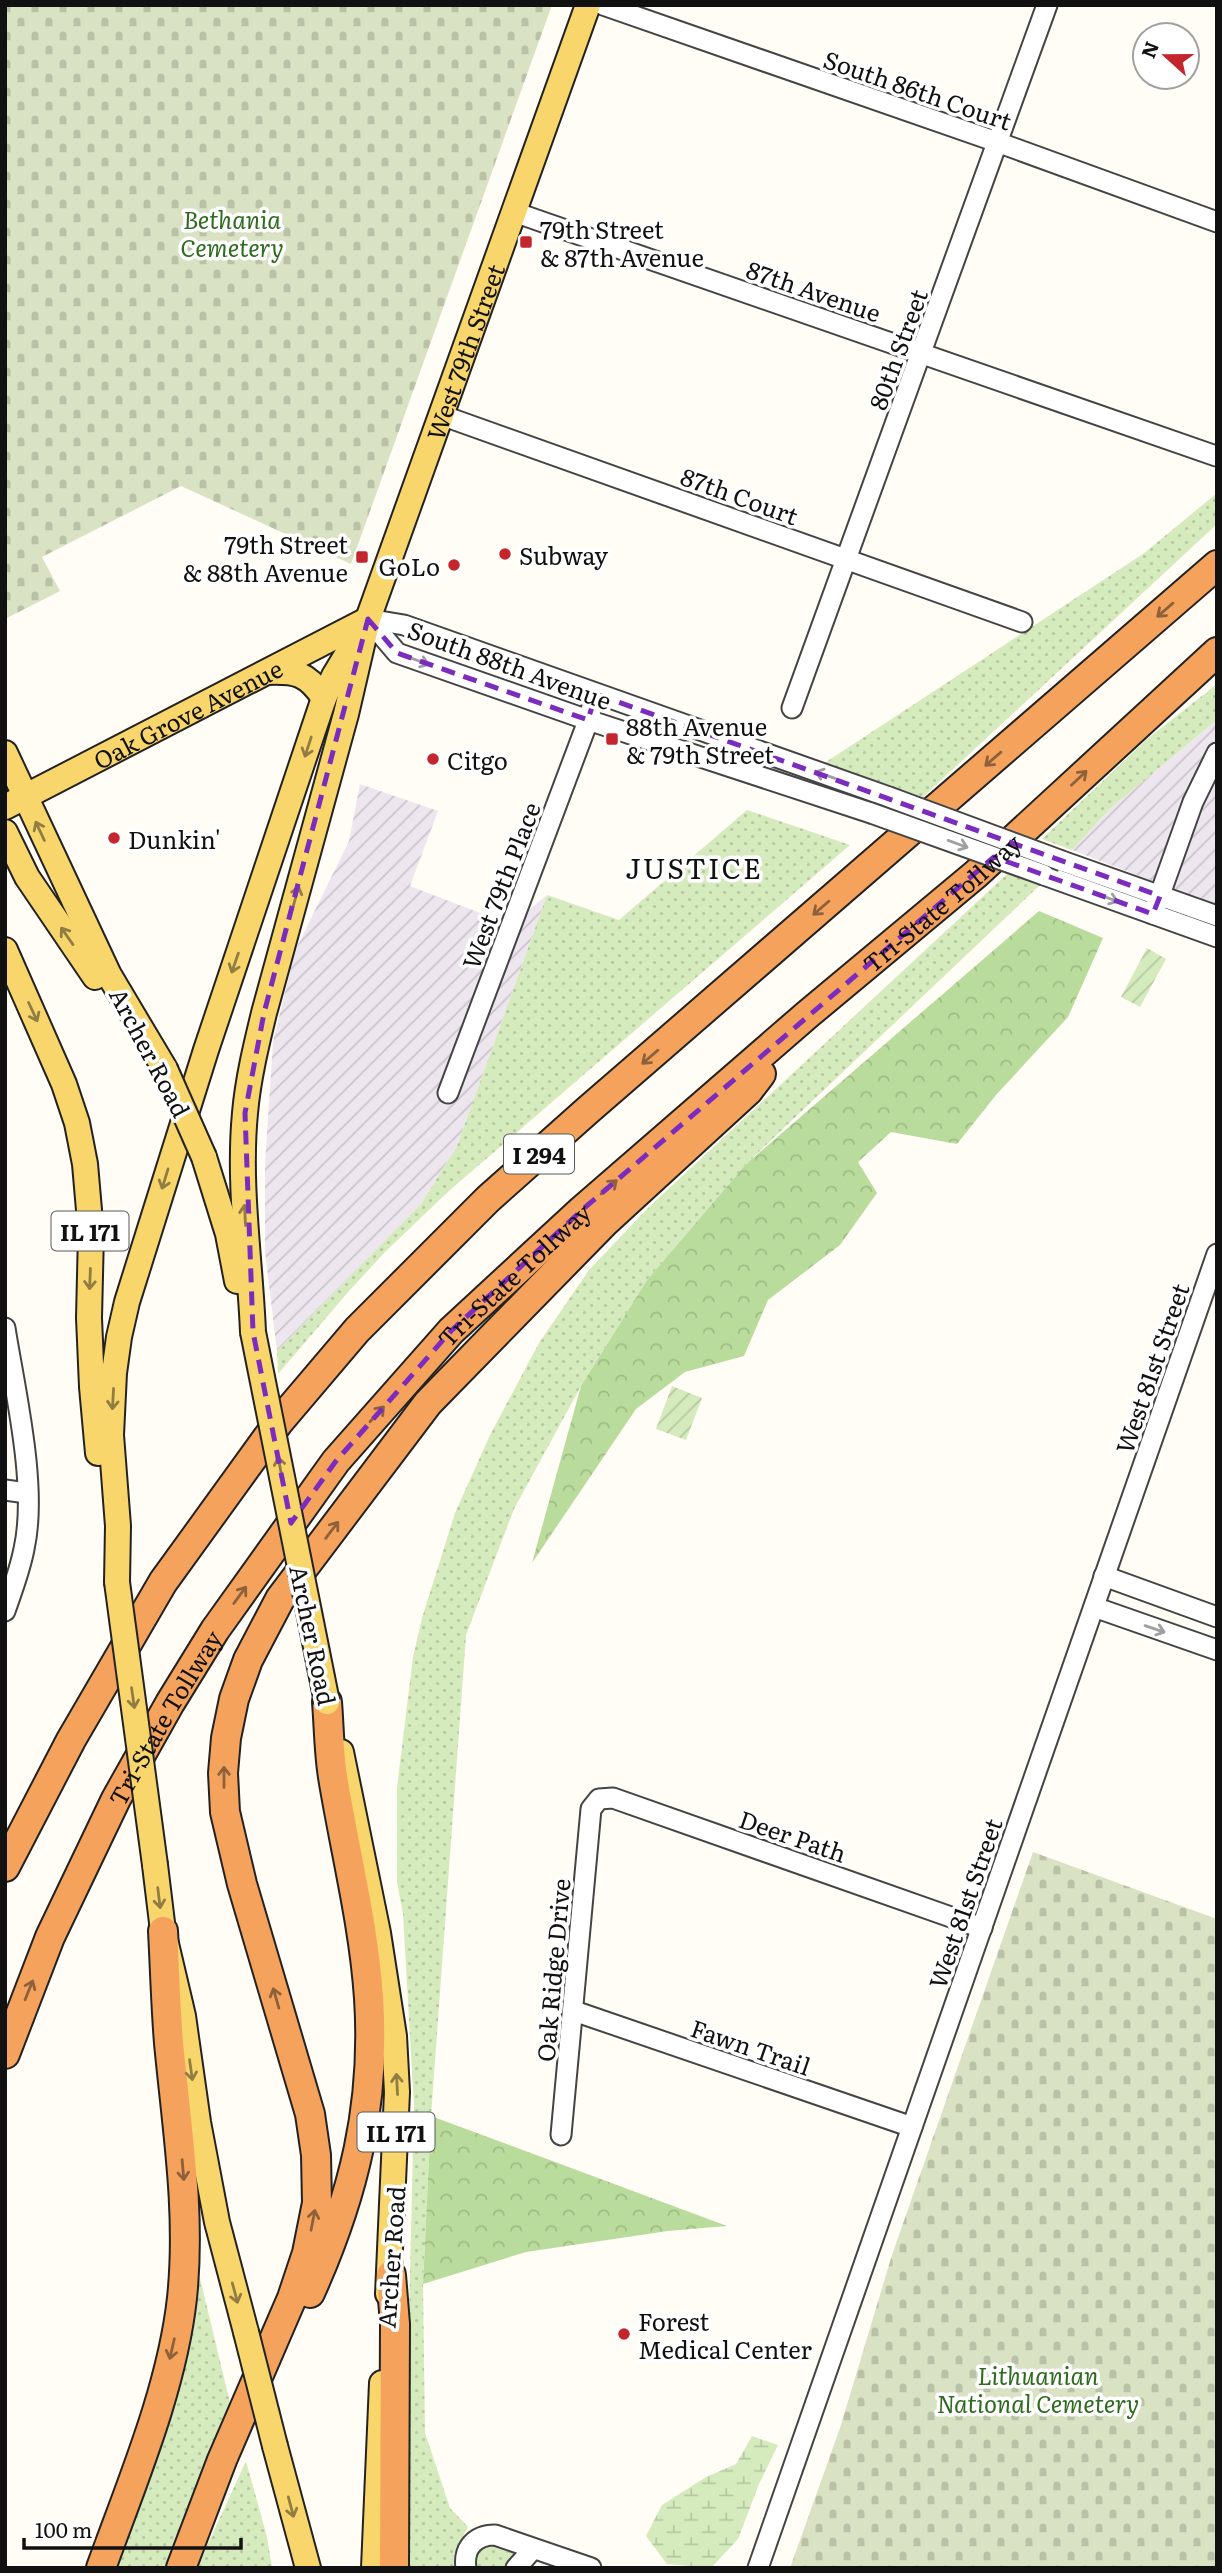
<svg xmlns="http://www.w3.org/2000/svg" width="1222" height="2573" viewBox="0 0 1222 2573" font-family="Literata,serif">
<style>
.industrial{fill:url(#industrial-furrows)}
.grass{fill:url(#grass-dots)}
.forest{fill:url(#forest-crowns)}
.wetland{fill:url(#wetland-marsh)}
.cemetery{fill:url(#cemetery-stones)}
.garden{fill:url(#garden-furrows)}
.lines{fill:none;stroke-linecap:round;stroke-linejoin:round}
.minor-casing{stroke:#444;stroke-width:23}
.major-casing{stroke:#222;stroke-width:28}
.highway-casing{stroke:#222;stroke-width:32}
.minor{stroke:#fff;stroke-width:19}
.major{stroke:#f9d66b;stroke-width:24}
.highway{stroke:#f5a25d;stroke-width:28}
.minor-bridge-casing{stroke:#444;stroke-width:23;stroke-linecap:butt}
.major-bridge-casing{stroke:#222;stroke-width:28;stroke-linecap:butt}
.minor-bridge{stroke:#fff;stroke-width:19}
.major-bridge{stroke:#f9d66b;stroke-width:24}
.oneway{stroke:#8e613b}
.oneway2{stroke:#a0a0a0}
.oneway3{stroke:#917d42}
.marked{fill:none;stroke:#7b2cbf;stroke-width:5;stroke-dasharray:14 9;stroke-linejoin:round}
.poi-dot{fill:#c4262e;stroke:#fff;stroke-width:2.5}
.labels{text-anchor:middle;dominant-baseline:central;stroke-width:7;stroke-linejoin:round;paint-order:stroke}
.shield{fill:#fff;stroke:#585858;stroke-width:2}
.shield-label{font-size:23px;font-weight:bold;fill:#111}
.street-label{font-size:24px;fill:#111;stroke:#fff}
.park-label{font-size:24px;font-style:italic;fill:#2f6b1f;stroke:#fff}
.poi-label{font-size:24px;fill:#111;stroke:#fff;text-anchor:start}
.quarter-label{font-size:28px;letter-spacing:2px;fill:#111;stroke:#fff}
</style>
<defs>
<pattern id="industrial-furrows" width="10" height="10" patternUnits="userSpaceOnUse" patternTransform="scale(1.75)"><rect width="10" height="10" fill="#eee6ef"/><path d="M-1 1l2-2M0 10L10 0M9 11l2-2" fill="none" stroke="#cbc4cc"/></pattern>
<pattern id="grass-dots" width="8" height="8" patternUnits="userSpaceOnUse" patternTransform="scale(1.75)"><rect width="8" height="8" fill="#d5ebbd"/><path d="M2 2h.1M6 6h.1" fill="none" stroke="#b6c8a1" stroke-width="1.8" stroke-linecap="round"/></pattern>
<pattern id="forest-crowns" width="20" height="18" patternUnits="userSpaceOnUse" patternTransform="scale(1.75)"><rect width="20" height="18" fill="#b9dc9c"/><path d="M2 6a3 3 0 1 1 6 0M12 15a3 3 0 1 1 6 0" fill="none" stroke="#9ebc85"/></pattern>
<pattern id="wetland-marsh" width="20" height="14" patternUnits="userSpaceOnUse" patternTransform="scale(1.75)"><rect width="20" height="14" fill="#d5ebbd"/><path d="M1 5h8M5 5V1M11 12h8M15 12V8" fill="none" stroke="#b6c8a1"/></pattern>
<pattern id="cemetery-stones" width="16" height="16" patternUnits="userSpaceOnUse" patternTransform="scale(1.75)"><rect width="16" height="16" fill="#d9e3c4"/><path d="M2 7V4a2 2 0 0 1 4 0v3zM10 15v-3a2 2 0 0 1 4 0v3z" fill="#b9c2a7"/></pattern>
<pattern id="garden-furrows" width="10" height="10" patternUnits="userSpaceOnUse" patternTransform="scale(1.75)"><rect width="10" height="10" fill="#d5ebbd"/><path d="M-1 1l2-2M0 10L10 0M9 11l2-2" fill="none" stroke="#b6c8a1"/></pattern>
</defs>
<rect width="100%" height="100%" fill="#fffdf5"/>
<g class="industrial">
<polygon points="1217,720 1217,906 1072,850 1112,807"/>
<polygon points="360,784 438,811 410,886 511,925 547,895 457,1146 421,1204 277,1351 265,1252 265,1164 273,1042 295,951 349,841"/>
</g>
<g class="grass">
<polygon points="1217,493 1217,524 923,797 823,764 1143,554"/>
<polygon points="1217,684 1217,720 1112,807 1072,850 1042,839 1146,740"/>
<polygon points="747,810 850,845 450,1190 386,1251 349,1291 278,1374 277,1351 421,1204 457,1146 547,895 619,920"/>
<polygon points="1007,874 1040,885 746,1164 647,1280 581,1386 514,1509 466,1635 431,2116 423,2284 425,2433 450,2508 468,2527 454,2554 454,2568 403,2568 414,2106 403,1914 397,1882 397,1788 413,1657 422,1618 455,1513 490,1435 539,1343 589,1270 648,1208"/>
<polygon points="191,2278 200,2278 232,2411 167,2568 115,2568"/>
<polygon points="246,2461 267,2537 272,2568 197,2568"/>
<polygon points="490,2543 513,2552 516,2556 503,2568 470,2568 475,2548"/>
</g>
<g class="forest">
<polygon points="1039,911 1103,938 1068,1017 996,1095 957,1144 891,1132 858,1162 877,1193 840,1245 768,1300 744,1356 685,1372 636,1409 532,1563 581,1386 647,1280 746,1164"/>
<polygon points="431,2116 727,2226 668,2231 526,2252 423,2284"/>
</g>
<polygon class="wetland" points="752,2436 778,2445 759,2484 738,2539 711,2568 667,2564 646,2536 662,2505 706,2477 736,2464"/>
<g class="cemetery">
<polygon points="5,5 552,5 351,564 181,486 42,557 60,591 5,619"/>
<polygon points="1033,1852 1217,1919 1217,2568 790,2568 840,2428 892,2255"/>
</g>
<g class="garden">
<polygon points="1147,948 1166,959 1140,1007 1121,997"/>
<polygon points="672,1386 702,1398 686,1440 656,1429"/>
</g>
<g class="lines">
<defs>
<g id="minor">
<polyline points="603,5 997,142 1217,222"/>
<polyline points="514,212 1216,456"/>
<polyline points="441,415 1022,622"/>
<polyline points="368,619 404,625 889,797"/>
<polyline points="368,619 397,653 588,720 871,813"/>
<polyline points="792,708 1047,5"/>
<polyline points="1062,861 1217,916"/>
<polyline points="1044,875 1217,937"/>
<polyline points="1153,914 1193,802 1217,753"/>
<polyline points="448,1093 585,729 596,694"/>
<path d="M 5,1328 C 15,1391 38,1487 24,1549 C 20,1570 12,1591 5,1611"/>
<polyline points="5,1490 27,1493"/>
<polyline points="1104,1576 1217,1617"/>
<polyline points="1094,1607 1217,1650"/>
<polyline points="574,2011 912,2127"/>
<polyline points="561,2135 591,1809 599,1799 613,1798 982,1928"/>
<path d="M 466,2568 C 463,2548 475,2535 495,2535 L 591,2568"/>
<polyline points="516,2568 533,2549"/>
<polyline points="758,2568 1217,1254"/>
</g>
<g id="major">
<path d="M 268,672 C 296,671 307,673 324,698"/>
<polyline points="5,753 109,975 165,1069"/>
<path id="s1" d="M 5,807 L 367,620"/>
<polyline points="5,832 27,877 95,977"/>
<polyline points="5,950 64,1084 77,1123 85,1164 91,1233 89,1318 92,1387 98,1453"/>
<polyline points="204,1157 228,1234 237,1281"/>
<path id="s2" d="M 253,1332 C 250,1259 238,1186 245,1113 C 248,1079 256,1046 264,1013 L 346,714 L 368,619 L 588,5"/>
<polyline points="117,1582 118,1526 111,1435 114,1373 119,1337 127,1302 206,1050 324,698 334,676 357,638"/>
<polyline points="341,1752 378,1933 394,2036 397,2092 388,2294"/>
<polyline points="155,1865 163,1931 183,2016 198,2122 217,2222 246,2332"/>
<polyline points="275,2446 308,2568"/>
<polyline points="374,2568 382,2383"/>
</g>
<g id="highway">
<polyline points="5,1867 71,1740 163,1582 278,1423 357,1330 488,1199 588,1110 1217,565"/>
<path id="s3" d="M 5,2054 L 50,1937 L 116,1799 L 170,1703 L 215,1630 L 336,1461 L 451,1331 L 582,1210 L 808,1014 L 976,874 L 1217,652"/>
<polyline points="391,2275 395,2324 394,2568"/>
<path d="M 310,2293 C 354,2195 376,2105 369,1998 C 364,1924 345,1850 333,1777 C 329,1752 329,1727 327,1702"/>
<path d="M 101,2568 C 132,2482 172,2389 182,2298 C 191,2212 177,2128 169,2043 C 166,2006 165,1968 163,1931"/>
<polyline points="181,2568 222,2460 292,2298 307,2253 317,2203 316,2155 310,2114 242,1884 225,1812 223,1773 226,1738 234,1699 248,1660 280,1599 428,1403 604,1223 748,1091 761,1074"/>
</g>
</defs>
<use href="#minor" class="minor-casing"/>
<use href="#major" class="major-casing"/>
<use href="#highway" class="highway-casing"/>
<use href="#minor" class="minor"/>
<use href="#major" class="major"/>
<use href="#highway" class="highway"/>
<defs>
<g id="minor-bridge">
<polyline points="889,797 1062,861"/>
<polyline points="871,813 1044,875"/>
</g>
<g id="major-bridge">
<polyline points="165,1069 204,1157"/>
<polyline points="253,1332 327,1702"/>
<polyline points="117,1582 155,1865"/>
<polyline points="246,2332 275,2446"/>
</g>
</defs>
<use href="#minor-bridge" class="minor-bridge-casing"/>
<use href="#major-bridge" class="major-bridge-casing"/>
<use href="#minor-bridge" class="minor-bridge"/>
<use href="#major-bridge" class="major-bridge"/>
</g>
<defs><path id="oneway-shaft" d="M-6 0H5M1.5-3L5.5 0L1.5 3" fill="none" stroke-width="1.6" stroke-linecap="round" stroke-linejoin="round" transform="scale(1.75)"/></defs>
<g class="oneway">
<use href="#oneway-shaft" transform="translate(1165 610) rotate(139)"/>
<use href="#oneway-shaft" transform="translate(993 759) rotate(139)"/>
<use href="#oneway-shaft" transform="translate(1079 778) rotate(-43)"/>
<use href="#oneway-shaft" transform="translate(821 908) rotate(139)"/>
<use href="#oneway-shaft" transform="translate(650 1057) rotate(139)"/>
<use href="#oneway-shaft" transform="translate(609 1187) rotate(-41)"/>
<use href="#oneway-shaft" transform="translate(377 1414) rotate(-48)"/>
<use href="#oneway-shaft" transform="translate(332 1530) rotate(-53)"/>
<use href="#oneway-shaft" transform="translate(240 1595) rotate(-54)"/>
<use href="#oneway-shaft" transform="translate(224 1777) rotate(-90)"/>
<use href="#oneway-shaft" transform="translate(29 1990) rotate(-68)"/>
<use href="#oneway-shaft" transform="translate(276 1998) rotate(-106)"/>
<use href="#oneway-shaft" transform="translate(183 2170) rotate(85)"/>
<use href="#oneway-shaft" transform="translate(313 2220) rotate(-79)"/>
<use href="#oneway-shaft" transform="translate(172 2349) rotate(103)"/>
</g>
<g class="oneway2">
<use href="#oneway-shaft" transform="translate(419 661) rotate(20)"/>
<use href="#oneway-shaft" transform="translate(825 775) rotate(-161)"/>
<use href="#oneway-shaft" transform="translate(958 844) rotate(20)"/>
<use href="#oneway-shaft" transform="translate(1108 898) rotate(20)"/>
<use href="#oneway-shaft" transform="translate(1155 1629) rotate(19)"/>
</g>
<g class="oneway3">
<use href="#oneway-shaft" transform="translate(308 747) rotate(108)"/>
<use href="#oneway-shaft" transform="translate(40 831) rotate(-115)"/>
<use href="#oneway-shaft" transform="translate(296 896) rotate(-75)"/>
<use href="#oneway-shaft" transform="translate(67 936) rotate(-125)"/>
<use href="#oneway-shaft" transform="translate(235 963) rotate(109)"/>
<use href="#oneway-shaft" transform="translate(33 1012) rotate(65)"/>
<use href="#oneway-shaft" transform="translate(165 1179) rotate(107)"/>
<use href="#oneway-shaft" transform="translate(245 1215) rotate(-93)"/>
<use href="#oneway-shaft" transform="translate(90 1279) rotate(92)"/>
<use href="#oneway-shaft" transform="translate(113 1399) rotate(93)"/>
<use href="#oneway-shaft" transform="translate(280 1467) rotate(-101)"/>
<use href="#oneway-shaft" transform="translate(133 1698) rotate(82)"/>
<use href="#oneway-shaft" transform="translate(159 1898) rotate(83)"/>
<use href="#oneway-shaft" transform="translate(191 2070) rotate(82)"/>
<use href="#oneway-shaft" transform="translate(397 2084) rotate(-93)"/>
<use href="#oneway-shaft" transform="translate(235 2293) rotate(75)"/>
<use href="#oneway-shaft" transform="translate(291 2507) rotate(75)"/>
</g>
<path class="marked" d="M 368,619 L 397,653 L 588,720 L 596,694 L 1160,896 L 1153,914 L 994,857 L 582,1210 L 451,1331 L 336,1461 L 291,1523 L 253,1332 L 245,1113 L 264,1013 Z"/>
<g class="poi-dot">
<rect x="519" y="235" width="14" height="14" rx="3.5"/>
<circle cx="505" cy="554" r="7"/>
<rect x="355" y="550" width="14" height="14" rx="3.5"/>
<circle cx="454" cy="565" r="7"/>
<rect x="605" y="732" width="14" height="14" rx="3.5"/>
<circle cx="433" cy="759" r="7"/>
<circle cx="114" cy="838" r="7"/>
<circle cx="624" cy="2334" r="7"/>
</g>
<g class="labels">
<g class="shield">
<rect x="504" y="1134.5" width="70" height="39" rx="5"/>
<rect x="51.5" y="1211.5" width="77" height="39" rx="5"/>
<rect x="357.5" y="2112.5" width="77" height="39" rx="5"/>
</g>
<g class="shield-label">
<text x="539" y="1154">I 294</text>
<text x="90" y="1231">IL 171</text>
<text x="396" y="2132">IL 171</text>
</g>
<g class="street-label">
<text transform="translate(918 89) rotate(19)">South 86th Court</text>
<text transform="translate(814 290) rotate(19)">87th Avenue</text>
<text transform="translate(897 349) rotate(-70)">80th Street</text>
<text stroke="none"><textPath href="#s2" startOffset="1013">West 79th Street</textPath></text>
<text transform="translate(740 495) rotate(20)">87th Court</text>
<text transform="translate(510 664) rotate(20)">South 88th Avenue</text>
<text stroke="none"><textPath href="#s1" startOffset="205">Oak Grove Avenue</textPath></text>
<text transform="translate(500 885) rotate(-69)">West 79th Place</text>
<text stroke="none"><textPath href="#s3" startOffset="1507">Tri-State Tollway</textPath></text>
<text transform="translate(151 1052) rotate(62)">Archer Road</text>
<text stroke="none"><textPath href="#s3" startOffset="940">Tri-State Tollway</textPath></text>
<text transform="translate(1151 1368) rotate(-71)">West 81st Street</text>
<text transform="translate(314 1635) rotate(78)">Archer Road</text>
<text stroke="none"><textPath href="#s3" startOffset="373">Tri-State Tollway</textPath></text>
<text transform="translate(793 1835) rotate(19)">Deer Path</text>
<text transform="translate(964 1903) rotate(-71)">West 81st Street</text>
<text transform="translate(552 1970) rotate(-85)">Oak Ridge Drive</text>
<text transform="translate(751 2046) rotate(19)">Fawn Trail</text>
<text transform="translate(390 2257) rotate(-86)">Archer Road</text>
</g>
<g class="park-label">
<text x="232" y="218">Bethania<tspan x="232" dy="28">Cemetery</tspan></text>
<text x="1038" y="2374">Lithuanian<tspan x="1038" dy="28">National Cemetery</tspan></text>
</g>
<g class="poi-label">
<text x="540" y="228">79th Street<tspan x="540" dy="28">&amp; 87th Avenue</tspan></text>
<text x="348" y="543" text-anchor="end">79th Street<tspan x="348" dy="28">&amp; 88th Avenue</tspan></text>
<text x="519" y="554">Subway</text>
<text x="440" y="565" text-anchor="end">GoLo</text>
<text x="626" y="725">88th Avenue<tspan x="626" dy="28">&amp; 79th Street</tspan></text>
<text x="447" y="759">Citgo</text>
<text x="128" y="838">Dunkin'</text>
<text x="638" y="2320">Forest<tspan x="638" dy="28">Medical Center</tspan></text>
</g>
<g class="quarter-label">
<text x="694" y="867">JUSTICE</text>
</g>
</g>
<rect width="1222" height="2573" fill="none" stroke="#111111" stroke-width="14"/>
<g transform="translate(1166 56) rotate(291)"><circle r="33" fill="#ffffff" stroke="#a0a0a0" stroke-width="2"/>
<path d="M0-5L12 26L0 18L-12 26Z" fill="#c4262e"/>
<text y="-10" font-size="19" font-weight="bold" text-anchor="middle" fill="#111111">N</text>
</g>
<path d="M24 2538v10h217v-10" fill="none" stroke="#111111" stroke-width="3.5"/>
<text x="35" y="2538" font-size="21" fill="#111111" stroke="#ffffff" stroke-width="5" paint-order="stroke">100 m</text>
</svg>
